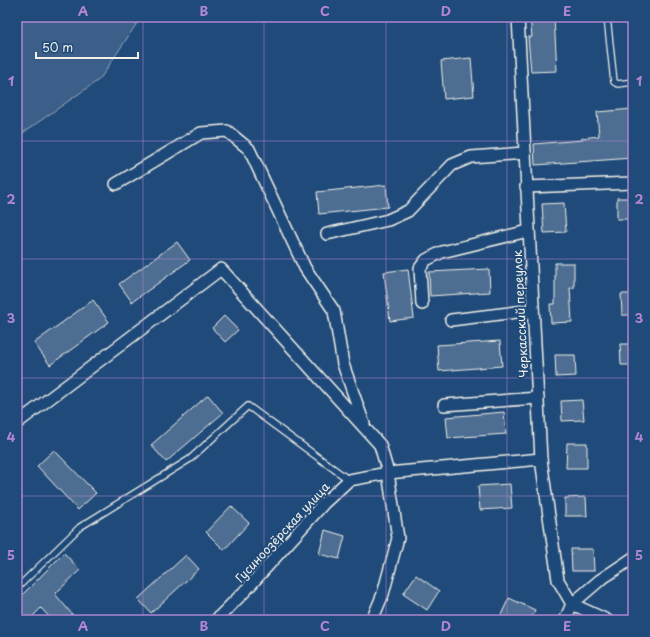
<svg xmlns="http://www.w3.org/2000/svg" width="650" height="637" viewBox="0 0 650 637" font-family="'Playpen Sans',sans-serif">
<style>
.green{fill:#3a5f88;stroke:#97a8b8}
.building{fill:#4d6e92;stroke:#f4f1e8}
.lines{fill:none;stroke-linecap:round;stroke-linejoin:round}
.service-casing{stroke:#f4f1e8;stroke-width:8}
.minor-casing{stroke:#f4f1e8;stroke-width:14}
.service{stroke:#1f4a7a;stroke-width:5.5}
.minor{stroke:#1f4a7a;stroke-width:11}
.grid{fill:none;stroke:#b185d1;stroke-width:1;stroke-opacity:0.55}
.labels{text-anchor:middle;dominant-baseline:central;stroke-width:4;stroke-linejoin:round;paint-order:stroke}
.street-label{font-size:12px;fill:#f4f1e8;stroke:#1f4a7a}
.neatline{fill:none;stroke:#b185d1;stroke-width:1.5}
.grid-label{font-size:13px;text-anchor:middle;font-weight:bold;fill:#b185d1}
</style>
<rect width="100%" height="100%" fill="#1f4a7a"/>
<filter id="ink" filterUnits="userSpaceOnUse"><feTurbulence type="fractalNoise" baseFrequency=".025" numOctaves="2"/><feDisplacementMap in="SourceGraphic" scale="8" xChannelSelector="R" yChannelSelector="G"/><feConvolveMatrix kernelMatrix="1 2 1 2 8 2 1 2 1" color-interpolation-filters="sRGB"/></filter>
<g filter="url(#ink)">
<polygon class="green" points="17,17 141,17 100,79 17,137"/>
<g class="building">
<polygon points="530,17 554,17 557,71 531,72 528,37 532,37"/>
<polygon points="471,58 474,96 444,99 441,61"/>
<polygon points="633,109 633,158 535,165 534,144 582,140 582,138 599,136 597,112"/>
<polygon points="386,185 388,207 319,214 317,192"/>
<rect x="617" y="198" width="16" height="21"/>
<polygon points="564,203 566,232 544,233 542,204"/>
<polygon points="177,242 190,260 132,302 119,284"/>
<polygon points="555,263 574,263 574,288 570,288 572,322 551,323 550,304 555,304"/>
<polygon points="408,269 414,318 390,321 384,272"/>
<polygon points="489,269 490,292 430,296 429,272"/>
<polygon points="621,294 633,294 633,315 622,315"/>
<polygon points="93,300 109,322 50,365 34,343"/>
<polygon points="224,316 238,330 225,342 212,328"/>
<polygon points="500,341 502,366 439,371 437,345"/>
<polygon points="620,344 633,344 633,365 621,365"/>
<polygon points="555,355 575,355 576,376 556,377"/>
<polygon points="208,395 223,413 166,462 151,445"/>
<polygon points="582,400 584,420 562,421 561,401"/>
<polygon points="504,412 506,434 448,438 446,417"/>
<polygon points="567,443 587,443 587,468 566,468"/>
<polygon points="54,450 96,493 78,510 37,466"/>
<polygon points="510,484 512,508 480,510 478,486"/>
<polygon points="586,497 587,516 565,516 565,498"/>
<polygon points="231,506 249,523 224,550 206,532"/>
<polygon points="325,530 345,536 339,559 319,554"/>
<polygon points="571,549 593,549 594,571 572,571"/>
<polygon points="64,553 80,570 55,594 77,620 52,620 41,608 29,620 17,620 17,600"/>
<polygon points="186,555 199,569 151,613 138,599"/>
<polygon points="416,575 439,591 427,610 403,594"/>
<polygon points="509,598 535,610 531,620 506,620 500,617"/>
</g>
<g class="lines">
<defs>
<g id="service">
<polyline points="607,17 614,82 618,84 633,82"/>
<polyline points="17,588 80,527 190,459 248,406 349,480"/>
</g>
<g id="minor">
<polyline points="518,17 541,459 558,580 572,604"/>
<polyline points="116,184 201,133 227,131 249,149 305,268 334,311 343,364 364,424"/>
<polyline points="526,187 633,183"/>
<polyline points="327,234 388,220 408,211 452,165 471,157 525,153"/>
<polyline points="422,304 420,268 426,260 442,252 528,231"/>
<polyline points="451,320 533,310"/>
<polyline points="444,405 538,398"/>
<polyline points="17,423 221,269 380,445 388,473 398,538 383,594 372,620"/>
<polyline points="572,604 607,620"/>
<polyline points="216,620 245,591 324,503 349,480 388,473 541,459"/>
<polyline points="565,620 572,604 600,580 633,558"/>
</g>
</defs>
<use href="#service" class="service-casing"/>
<use href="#minor" class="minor-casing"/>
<use href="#service" class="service"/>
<use href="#minor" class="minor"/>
</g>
</g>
<path class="grid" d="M 143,17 L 143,620M 264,17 L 264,620M 386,17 L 386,620M 507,17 L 507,620M 17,141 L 633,141M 17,259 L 633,259M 17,378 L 633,378M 17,496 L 633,496"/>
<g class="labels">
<g class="street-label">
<text transform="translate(520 314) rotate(-93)">Черкасский переулок</text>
<text transform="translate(282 532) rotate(-47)">Гусиноозёрская улица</text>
</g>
</g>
<rect width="650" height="637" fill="none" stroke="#1f4a7a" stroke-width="44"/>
<path d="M36 52v6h102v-6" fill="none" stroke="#f4f1e8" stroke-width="2"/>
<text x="42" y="52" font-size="12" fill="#f4f1e8" stroke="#1f4a7a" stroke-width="3" paint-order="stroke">50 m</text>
<rect x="22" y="22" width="606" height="593" class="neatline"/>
<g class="grid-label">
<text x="83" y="16">A</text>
<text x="204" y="16">B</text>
<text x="325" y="16">C</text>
<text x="446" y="16">D</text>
<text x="567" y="16">E</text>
<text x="11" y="86">1</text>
<text x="639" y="86">1</text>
<text x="11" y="204">2</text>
<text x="639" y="204">2</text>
<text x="11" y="323">3</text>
<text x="639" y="323">3</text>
<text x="11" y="442">4</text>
<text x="639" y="442">4</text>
<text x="11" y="560">5</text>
<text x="639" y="560">5</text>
<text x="83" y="631">A</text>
<text x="204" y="631">B</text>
<text x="325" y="631">C</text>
<text x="446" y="631">D</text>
<text x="567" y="631">E</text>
</g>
</svg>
